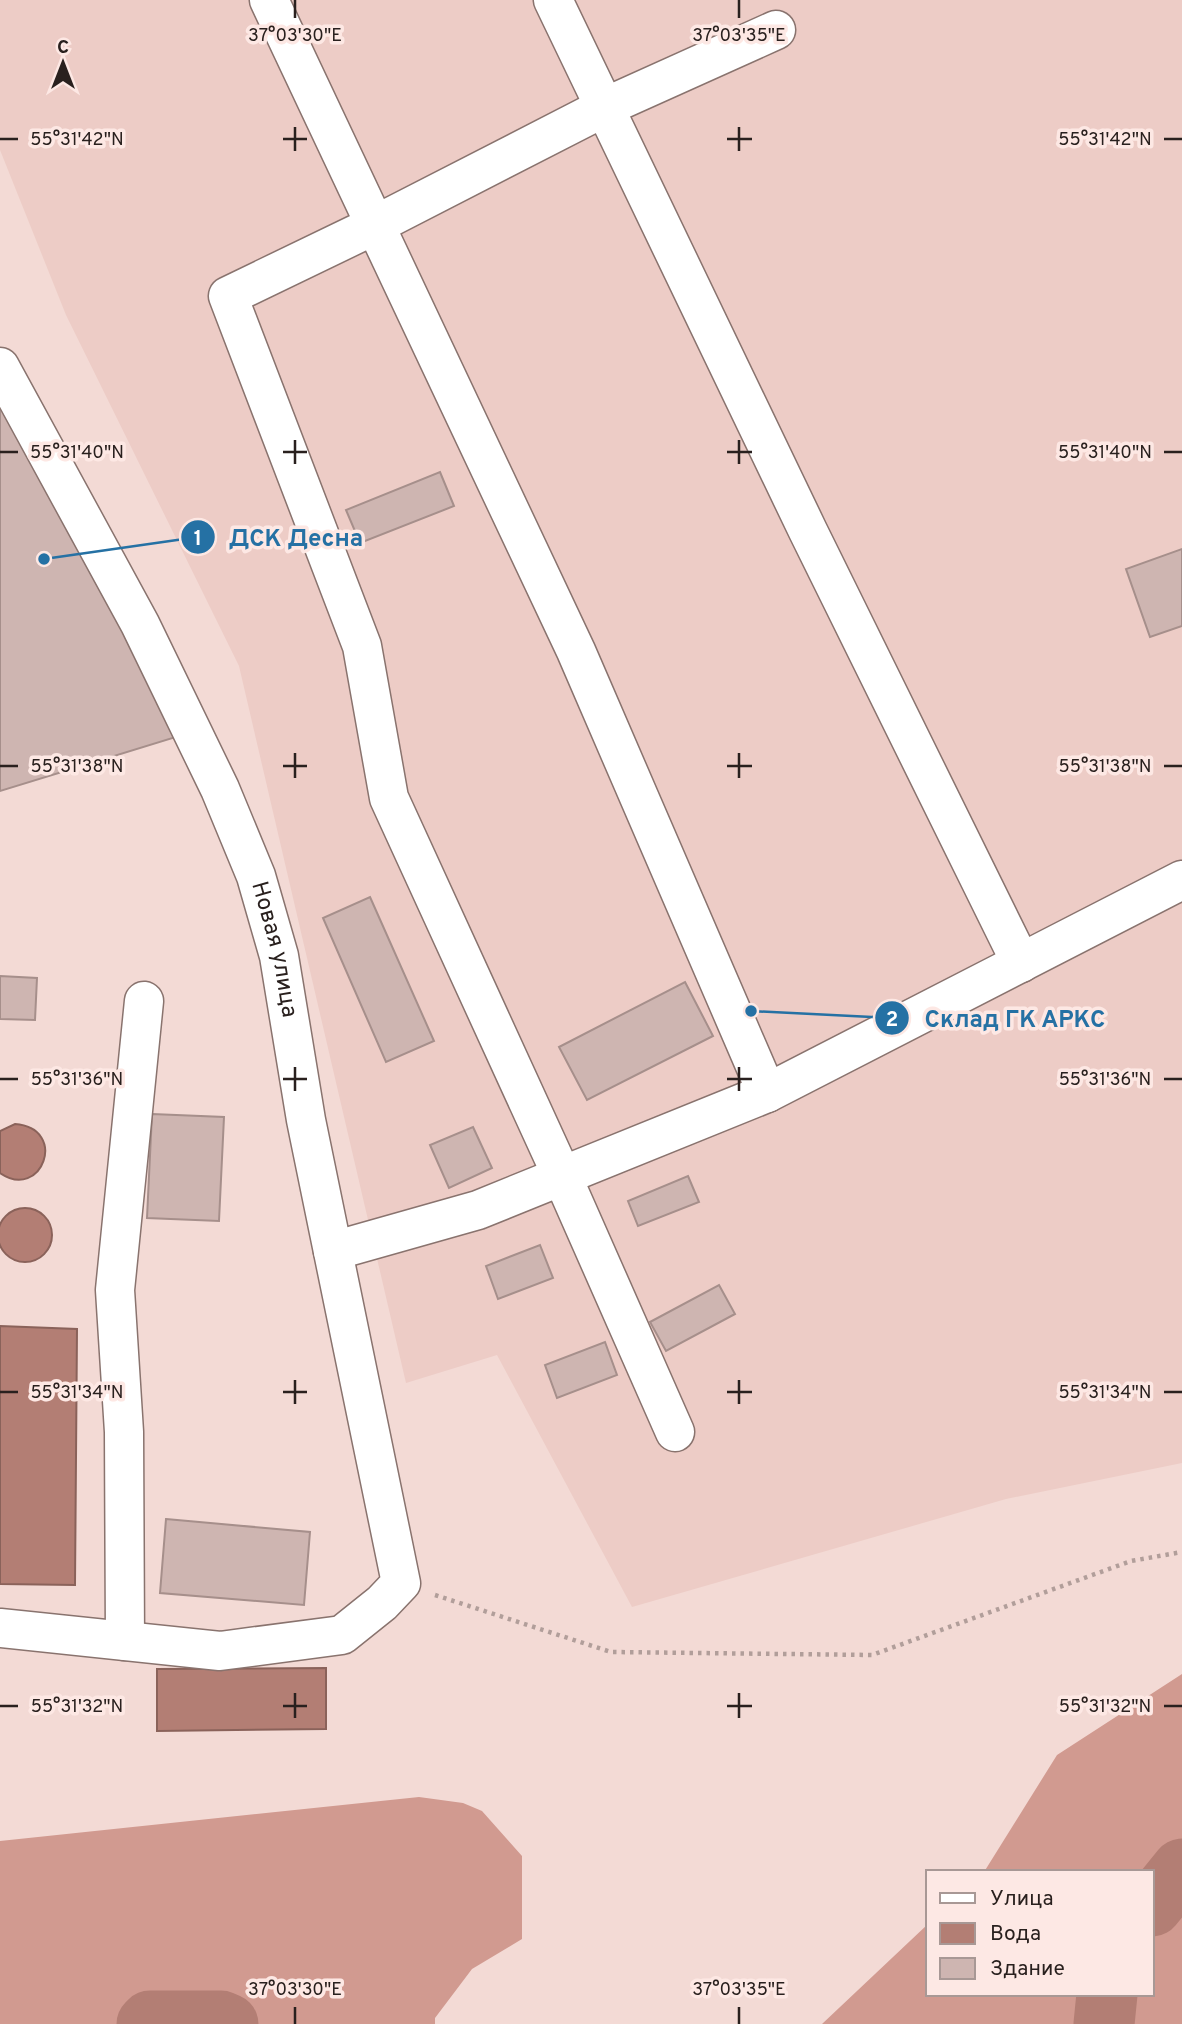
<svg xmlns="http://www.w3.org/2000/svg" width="1182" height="2024" viewBox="0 0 1182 2024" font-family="Overpass,sans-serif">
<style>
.built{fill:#edccc6}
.forest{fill:#d19a90}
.water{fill:#b37e74;stroke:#8a625a;stroke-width:2}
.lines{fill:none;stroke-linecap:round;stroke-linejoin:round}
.river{stroke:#b37e74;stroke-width:61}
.building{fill:#ceb5b1;stroke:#a68f8b;stroke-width:2}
.minor-casing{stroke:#89736e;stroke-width:41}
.path{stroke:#b19e9a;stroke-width:4.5;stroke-dasharray:3.5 5;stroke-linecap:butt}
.minor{stroke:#fff;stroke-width:38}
.ticks{fill:none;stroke:#29201e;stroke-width:2.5}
.labels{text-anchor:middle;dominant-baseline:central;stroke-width:7;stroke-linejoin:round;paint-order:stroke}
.street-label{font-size:23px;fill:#29201e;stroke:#fde8e4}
.ticks-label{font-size:18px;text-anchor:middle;fill:#29201e;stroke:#fde8e4;stroke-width:7;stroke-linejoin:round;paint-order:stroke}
.leader{fill:none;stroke:#2571a4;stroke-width:2.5}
.callout-dot{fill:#2571a4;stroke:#fde8e4;stroke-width:2.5}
.mark-label{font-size:21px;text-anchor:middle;font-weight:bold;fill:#fff}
.callout-label{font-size:24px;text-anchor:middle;font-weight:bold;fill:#2571a4;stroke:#fde8e4;stroke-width:7;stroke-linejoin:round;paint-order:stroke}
</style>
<rect width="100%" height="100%" fill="#f3dad5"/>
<polygon class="built" points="0,0 1182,0 1182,1463 1006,1499 632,1607 497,1355 406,1383 239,666 66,315 0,150"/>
<g class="forest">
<polygon points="1182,1674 1182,2024 822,2024 928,1924 928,1994 1152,1994 1152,1872 984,1872 1057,1755"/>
<polygon points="419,1797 463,1803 482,1811 522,1856 522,1939 472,1969 435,2018 435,2024 0,2024 0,1841"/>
</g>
<g class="water">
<path d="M 15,1124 C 69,1128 42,1202 0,1173 L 0,1131 Z"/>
<circle cx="25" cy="1235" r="27"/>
<polygon points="0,1326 77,1329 75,1585 0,1584"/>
<polygon points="326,1668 326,1729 157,1731 157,1669"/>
</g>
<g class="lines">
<g class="river">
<polyline points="1152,1906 1182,1869"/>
<polyline points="147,2024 150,2021 221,2021 228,2024"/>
<polyline points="1104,2024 1107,1994"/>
</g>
</g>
<g class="building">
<polygon points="0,381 176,737 0,791"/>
<polygon points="440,472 454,506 360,543 346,510"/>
<polygon points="1182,549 1182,626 1150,637 1126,569"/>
<polygon points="370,897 434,1041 386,1062 323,918"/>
<polygon points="0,976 37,978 35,1020 0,1019"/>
<polygon points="685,982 713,1036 587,1100 559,1047"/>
<polygon points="152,1114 224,1117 219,1221 147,1218"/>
<polygon points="473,1127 492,1168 449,1188 430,1145"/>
<polygon points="688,1176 699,1202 638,1226 628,1201"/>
<polygon points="540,1245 553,1278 498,1299 486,1266"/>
<polygon points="719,1285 735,1314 666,1351 650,1322"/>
<polygon points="605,1342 617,1375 557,1398 545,1365"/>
<polygon points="166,1519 310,1532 304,1605 160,1593"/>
</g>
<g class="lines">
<defs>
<g id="minor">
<polyline points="269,0 576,651 767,1093"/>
<polyline points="553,0 808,531 1021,963"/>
<path id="s1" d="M 0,367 L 140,624 L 220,789 L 256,876 L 279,956 L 306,1120 L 401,1583 L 382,1603 L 342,1635 L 220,1651 L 0,1628"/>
<polyline points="333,1251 478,1210 767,1093 1182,880"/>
<polyline points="675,1432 562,1176 389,798 362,646 228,296 375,225 605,107 776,30"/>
<polyline points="125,1641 124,1432 115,1290 144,1001"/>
</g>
</defs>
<use href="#minor" class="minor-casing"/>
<polyline class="path" points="435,1595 611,1652 872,1655 1131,1561 1182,1552"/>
<use href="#minor" class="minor"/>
</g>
<path class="ticks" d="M 295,0 L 295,18M 739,0 L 739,18M 295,127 L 295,151M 739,127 L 739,151M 0,139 L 18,139M 283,139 L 307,139M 727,139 L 752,139M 1164,139 L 1182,139M 295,440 L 295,464M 739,440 L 739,464M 0,452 L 18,452M 283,452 L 307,452M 727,452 L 752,452M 1164,452 L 1182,452M 295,753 L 295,778M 739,753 L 739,778M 0,766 L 18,766M 283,766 L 307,766M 727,766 L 752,766M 1164,766 L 1182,766M 295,1067 L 295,1091M 739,1067 L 739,1091M 0,1079 L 18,1079M 283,1079 L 307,1079M 727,1079 L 752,1079M 1164,1079 L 1182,1079M 295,1380 L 295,1404M 739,1380 L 739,1404M 0,1392 L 18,1392M 283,1392 L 307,1392M 727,1392 L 752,1392M 1164,1392 L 1182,1392M 295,1693 L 295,1718M 739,1693 L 739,1718M 0,1706 L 18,1706M 283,1706 L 307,1706M 727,1706 L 752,1706M 1164,1706 L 1182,1706M 295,2007 L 295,2024M 739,2007 L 739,2024"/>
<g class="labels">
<g class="street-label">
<text stroke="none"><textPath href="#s1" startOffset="646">Новая улица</textPath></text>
</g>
</g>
<g class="ticks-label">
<text x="295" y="41">37°03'30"E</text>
<text x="739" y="41">37°03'35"E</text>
<text x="77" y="145">55°31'42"N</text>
<text x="1105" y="145">55°31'42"N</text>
<text x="77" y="458">55°31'40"N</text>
<text x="1105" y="458">55°31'40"N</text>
<text x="77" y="772">55°31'38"N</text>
<text x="1105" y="772">55°31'38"N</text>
<text x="77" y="1085">55°31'36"N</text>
<text x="1105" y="1085">55°31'36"N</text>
<text x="77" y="1398">55°31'34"N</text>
<text x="1105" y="1398">55°31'34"N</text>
<text x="77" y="1712">55°31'32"N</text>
<text x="1105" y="1712">55°31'32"N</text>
<text x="295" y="1995">37°03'30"E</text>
<text x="739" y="1995">37°03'35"E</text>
</g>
<path class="leader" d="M44 559L198 537M751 1011L892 1018"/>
<g class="callout-dot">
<circle cx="44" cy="559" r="7"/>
<circle cx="751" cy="1011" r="7"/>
<circle cx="198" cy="537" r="18"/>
<circle cx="892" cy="1018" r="18"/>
</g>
<g class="mark-label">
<text x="198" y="545">1</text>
<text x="892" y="1026">2</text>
</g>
<g class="callout-label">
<text x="296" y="546">ДСК Десна</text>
<text x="1015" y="1027">Склад ГК АРКС</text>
</g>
<rect x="926" y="1870" width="228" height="126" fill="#fde8e4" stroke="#a89895" stroke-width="2"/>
<rect x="940" y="1893" width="35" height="10" fill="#ffffff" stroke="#a89895" stroke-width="2"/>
<text x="990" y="1905" font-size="21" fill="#29201e">Улица</text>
<rect x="940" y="1923" width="35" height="21" fill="#b37e74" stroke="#a89895" stroke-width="2"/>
<text x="990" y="1940" font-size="21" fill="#29201e">Вода</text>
<rect x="940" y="1958" width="35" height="21" fill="#ceb5b1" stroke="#a89895" stroke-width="2"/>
<text x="990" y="1975" font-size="21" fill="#29201e">Здание</text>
<g transform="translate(63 63)" stroke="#fde8e4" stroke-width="5" paint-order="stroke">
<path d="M0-5L12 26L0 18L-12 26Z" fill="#29201e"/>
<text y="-10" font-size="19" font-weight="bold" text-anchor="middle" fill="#29201e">С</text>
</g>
</svg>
